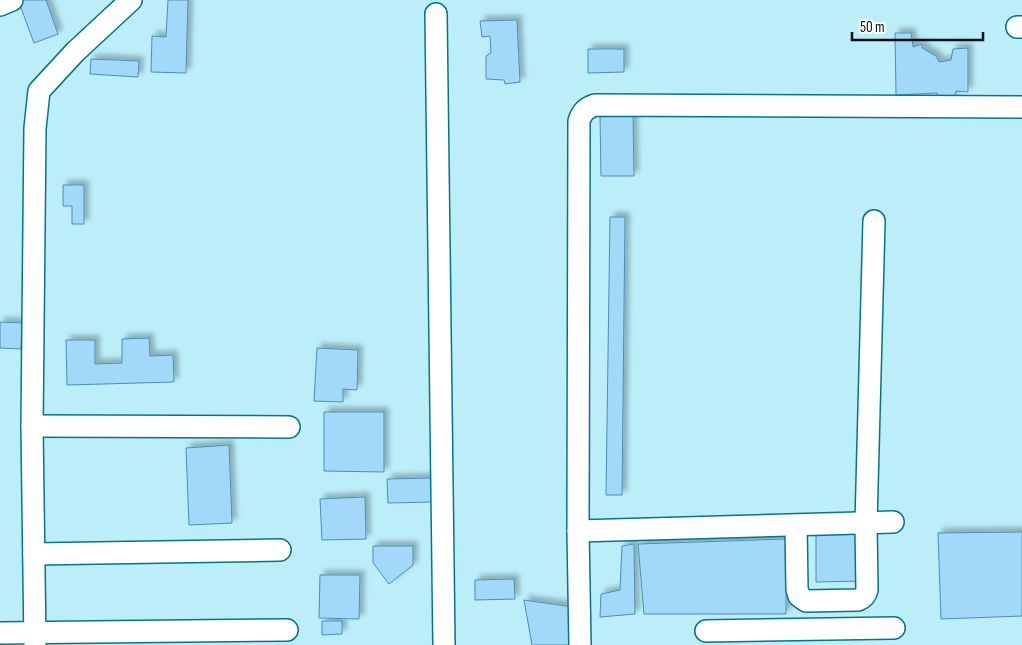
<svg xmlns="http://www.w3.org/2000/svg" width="1022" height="645" viewBox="0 0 1022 645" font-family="'Sofia Sans Condensed',sans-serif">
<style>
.building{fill:#a3d9f8;stroke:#498fb5;filter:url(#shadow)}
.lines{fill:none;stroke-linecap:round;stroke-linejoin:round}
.minor-casing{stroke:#047589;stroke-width:24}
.minor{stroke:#fff;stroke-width:21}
</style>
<defs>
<filter id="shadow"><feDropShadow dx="4.5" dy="-4.5" stdDeviation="2.5" flood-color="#0004"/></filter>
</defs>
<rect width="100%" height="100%" fill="#bceefa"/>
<g class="building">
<polygon points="18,0 46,0 58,34 34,43"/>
<polygon points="168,0 188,0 186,73 151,72 152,36 166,37"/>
<polygon points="517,20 520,82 505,84 504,80 486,79 486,56 491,53 490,36 482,37 480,21"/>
<polygon points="895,33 911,33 913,47 922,44 922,48 936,56 939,62 951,60 953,49 968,48 968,92 956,91 954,98 938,97 937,93 896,95"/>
<polygon points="588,49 624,49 624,72 588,73"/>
<polygon points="91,59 139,61 138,77 90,74"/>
<polygon points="633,115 634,176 601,176 600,116"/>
<polygon points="63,185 84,185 84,224 72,224 72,206 63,206"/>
<polygon points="610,217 625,217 622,495 606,495"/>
<polygon points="0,322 22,323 21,349 0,348"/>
<polygon points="149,338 150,356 173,355 174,382 67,385 66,340 95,340 95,364 122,363 122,339"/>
<polygon points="317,348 358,350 357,390 343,389 343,402 314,401"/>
<polygon points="324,412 384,412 384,472 324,471"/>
<polygon points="229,445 232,523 189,525 186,448"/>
<polygon points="432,478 433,502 388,503 387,479"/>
<polygon points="365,497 366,539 322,540 320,499"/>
<polygon points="860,531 863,581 816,582 816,533"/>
<polygon points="1022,532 1022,616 941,619 938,533"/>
<polygon points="786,539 786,614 644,614 638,544"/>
<polygon points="634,544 635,614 600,617 601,594 620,590 622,546"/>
<polygon points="373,546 413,546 413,565 389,584 373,563"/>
<polygon points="320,575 360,575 359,619 319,618"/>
<polygon points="514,579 515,599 475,600 475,580"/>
<polygon points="524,600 573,607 573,645 532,645"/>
<polygon points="322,621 342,621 342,634 322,635"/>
</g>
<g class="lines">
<defs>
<g id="minor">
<polyline points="0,5 12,0"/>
<polyline points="436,14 444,645"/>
<polyline points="1017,27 1022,27"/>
<polyline points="32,426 289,427"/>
<path d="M 796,526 L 797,589 L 799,596 L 806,601 L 858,600 C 863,598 866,595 867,590 L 866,524 L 874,221"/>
<polyline points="578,531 893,522"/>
<polyline points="34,554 280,550"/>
<polyline points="706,631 894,628"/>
<polyline points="0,633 287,630"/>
<polyline points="35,645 32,426 35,128 39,91 75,52 131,0"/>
<path d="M 580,645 L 578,531 L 579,121 C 582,112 586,108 595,105 L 1022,107"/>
</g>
</defs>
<use href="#minor" class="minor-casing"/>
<use href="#minor" class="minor"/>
</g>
<path d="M852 32v8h131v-8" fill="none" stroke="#000f13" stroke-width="2.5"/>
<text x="860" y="32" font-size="15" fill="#000f13" stroke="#ffffff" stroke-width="4" paint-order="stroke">50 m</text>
</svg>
